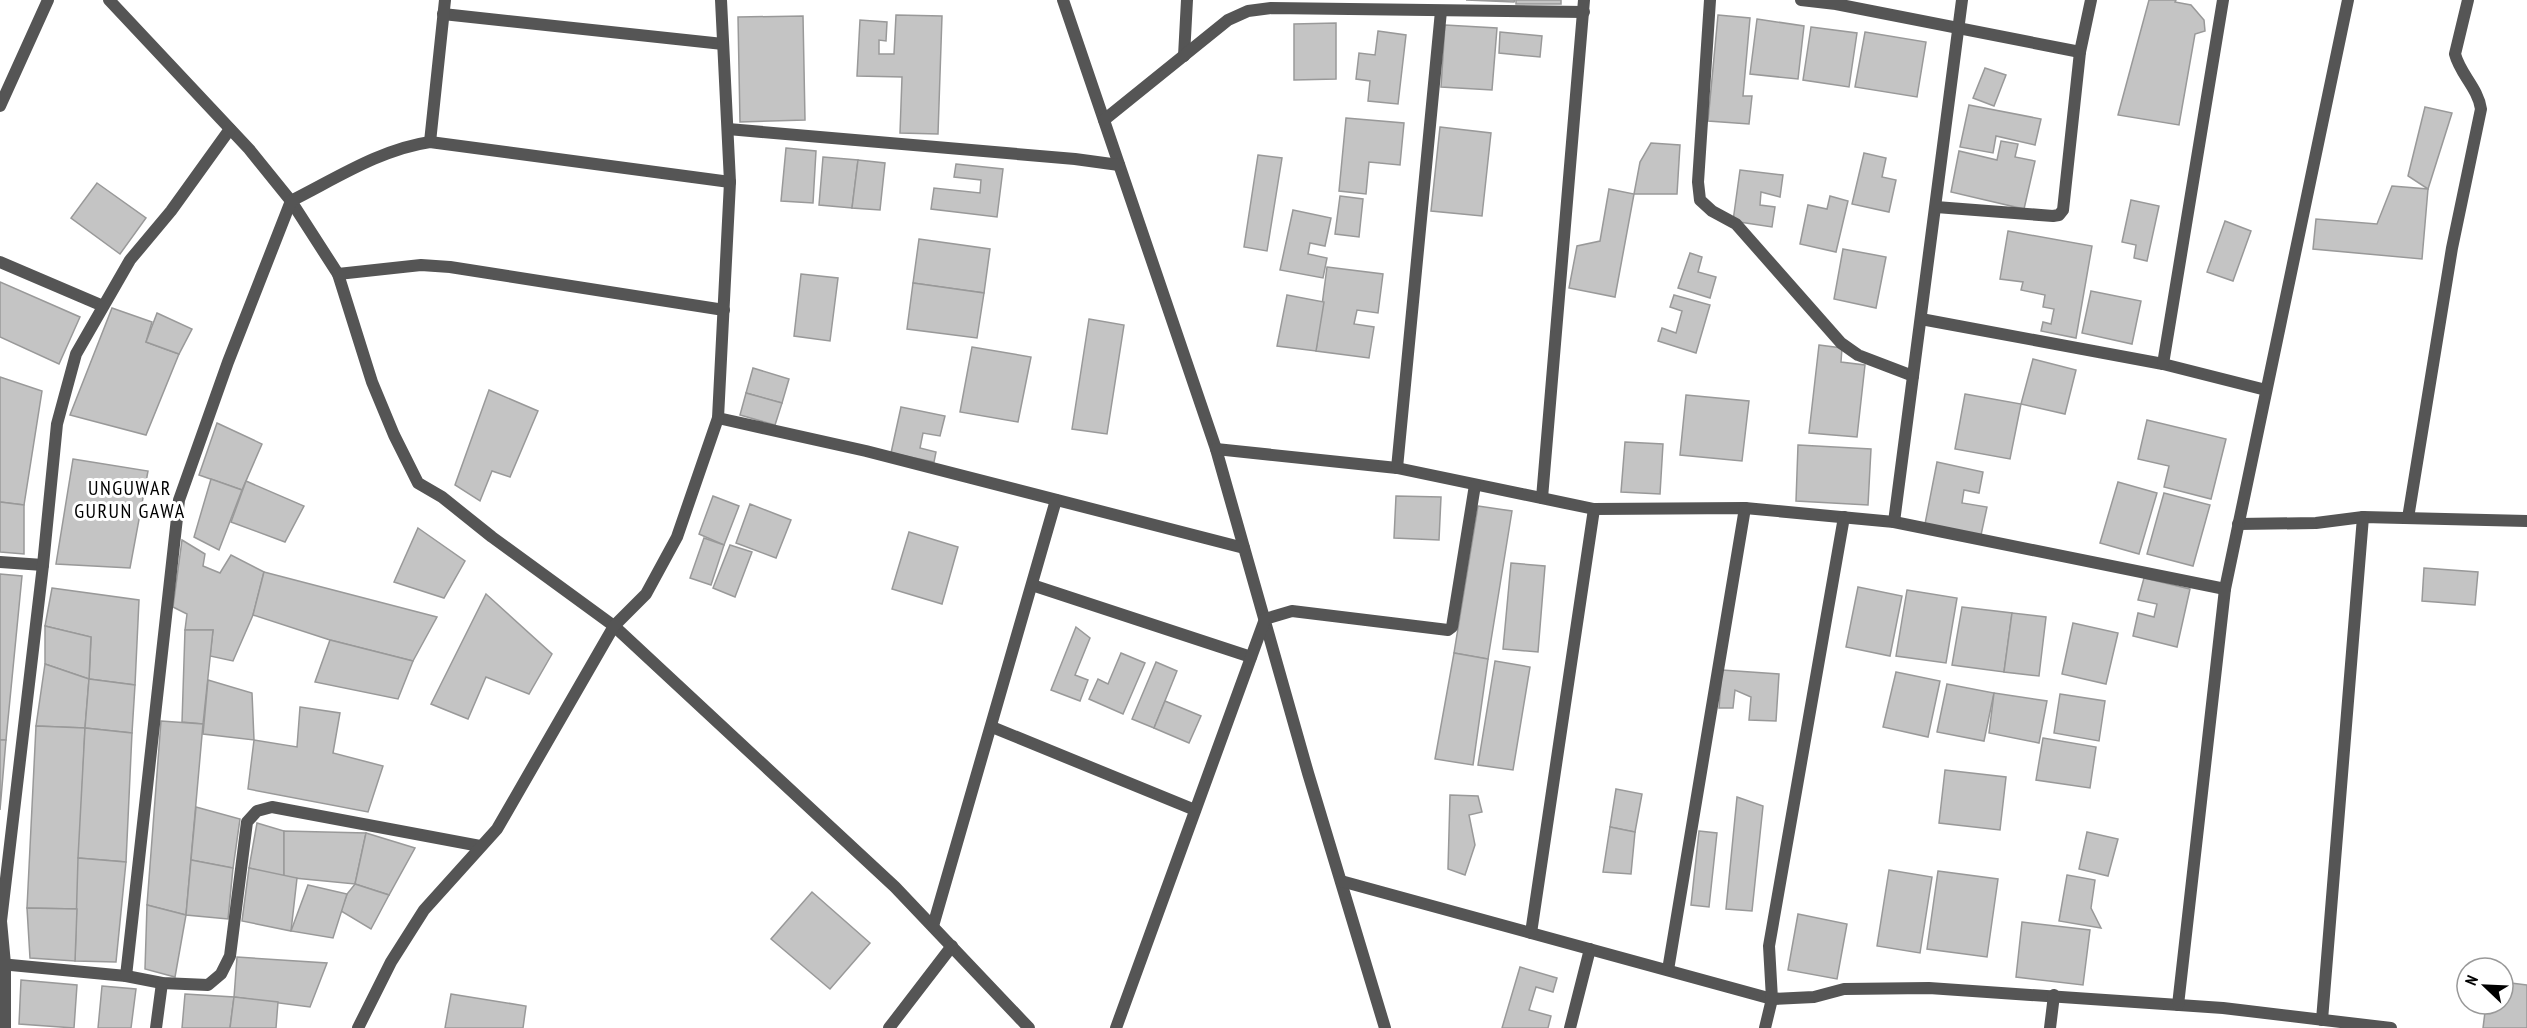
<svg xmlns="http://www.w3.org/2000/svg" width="2527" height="1028" viewBox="0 0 2527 1028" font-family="'PT Sans Narrow',sans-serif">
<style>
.building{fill:#c4c4c4;stroke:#999;stroke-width:1.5}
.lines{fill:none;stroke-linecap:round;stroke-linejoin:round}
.street{stroke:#555;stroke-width:12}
.labels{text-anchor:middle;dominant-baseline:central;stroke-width:6;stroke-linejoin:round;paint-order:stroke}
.quarter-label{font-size:20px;letter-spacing:1.5px;fill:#000;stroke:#fff}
</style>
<rect width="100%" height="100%" fill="#fff"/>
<g class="building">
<polygon points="1466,0 1515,0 1514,2"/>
<rect x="1516" y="0" width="45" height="4"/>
<polygon points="2149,0 2176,0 2175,2 2191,5 2204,20 2205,31 2195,34 2179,125 2118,115"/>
<polygon points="896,15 942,16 938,134 900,133 902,77 857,76 860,20 887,22 886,41 879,40 879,54 894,54"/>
<polygon points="1718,15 1750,18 1743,96 1752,96 1749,124 1708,121"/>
<polygon points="803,16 805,120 740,122 738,17"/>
<polygon points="1757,19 1804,26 1798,79 1750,74"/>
<polygon points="1336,23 1336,79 1294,80 1294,24"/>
<polygon points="1445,25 1497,28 1492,90 1441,87"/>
<polygon points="1811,27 1857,33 1849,87 1803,80"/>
<polygon points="1378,31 1406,35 1398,104 1368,101 1370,81 1356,79 1359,53 1375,55"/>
<polygon points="1500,32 1542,36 1540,57 1499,53"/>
<polygon points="1865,32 1926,42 1917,97 1855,87"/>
<polygon points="1985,68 2006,75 1994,106 1973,98"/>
<polygon points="1969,105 2041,119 2035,145 1996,136 1993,153 1960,147"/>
<polygon points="2425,107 2452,113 2428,189 2408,176"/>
<polygon points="1346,118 1404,123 1400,165 1369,162 1366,194 1339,191"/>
<polygon points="1440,127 1491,133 1482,216 1431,211"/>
<polygon points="2001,141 2018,144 2015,157 2035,161 2024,209 1951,192 1959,151 1997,160"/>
<polygon points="1651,143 1680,145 1677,194 1634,194 1640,162"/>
<polygon points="786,148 816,151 813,203 781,201"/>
<polygon points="1864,153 1886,158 1882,177 1896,180 1889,212 1852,204"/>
<polygon points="1258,155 1282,158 1267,251 1244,247"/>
<polygon points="823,157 858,160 852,208 819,205"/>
<polygon points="858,160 885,163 880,210 852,208"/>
<polygon points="956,164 1003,169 997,217 931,209 934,188 980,193 981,180 954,177"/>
<polygon points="1740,170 1783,175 1780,197 1761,192 1760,205 1775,207 1772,227 1733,221"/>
<polygon points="97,183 146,218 120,254 71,218"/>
<polygon points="2392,186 2428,189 2422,259 2313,249 2316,219 2377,224"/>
<polygon points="1609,189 1634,194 1615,297 1569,288 1577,246 1600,241"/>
<polygon points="1340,196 1363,199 1359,237 1335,234"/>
<polygon points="1830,196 1848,201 1836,252 1800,244 1808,205 1827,209"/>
<polygon points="2131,200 2159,206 2147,261 2134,258 2136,245 2122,242"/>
<polygon points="1293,210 1331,218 1325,246 1310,243 1308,254 1327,258 1323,278 1280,270"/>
<polygon points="2225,221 2251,231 2233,281 2207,272"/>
<polygon points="2008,231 2092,246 2076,338 2041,331 2043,322 2051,324 2054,309 2043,307 2045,295 2021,290 2023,282 2000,279"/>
<polygon points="919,239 990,249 984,293 913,283"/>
<polygon points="1843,249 1886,257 1876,308 1834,299"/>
<polygon points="1690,253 1702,257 1698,272 1716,277 1710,298 1678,288"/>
<polygon points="1327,267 1383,274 1378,313 1357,310 1354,324 1374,327 1369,358 1316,351"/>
<polygon points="801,274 838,278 830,341 794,336"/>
<polygon points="0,282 80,317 59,364 0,337"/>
<polygon points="913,283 984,293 977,338 907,329"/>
<polygon points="2091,291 2141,301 2132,344 2082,333"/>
<polygon points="1287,295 1324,302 1316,351 1277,346"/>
<polygon points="1674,295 1710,305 1696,353 1658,341 1662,328 1676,333 1682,311 1670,307"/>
<polygon points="112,308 152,322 146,342 179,354 146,435 70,415"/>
<polygon points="157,313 192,329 179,354 146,342"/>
<polygon points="1089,319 1124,325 1107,434 1072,429"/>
<polygon points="1819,345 1842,348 1841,362 1865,365 1857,437 1809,433"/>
<polygon points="972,347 1031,357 1018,422 960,412"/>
<polygon points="2033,359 2076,370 2065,414 2021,404"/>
<polygon points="753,368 789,379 782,403 746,393"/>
<polygon points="0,377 42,391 24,505 0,502"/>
<polygon points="489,390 538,411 510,477 492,471 480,501 455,485"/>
<polygon points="746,393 782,403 775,425 740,415"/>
<polygon points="1965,394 2021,404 2010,459 1955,449"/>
<polygon points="1686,395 1749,401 1742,461 1680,455"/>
<polygon points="901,407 945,416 940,436 923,433 920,448 936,452 934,462 891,453"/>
<polygon points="2147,420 2226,439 2211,499 2164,487 2169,466 2138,459"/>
<polygon points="217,423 262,444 242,490 199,475"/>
<polygon points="1625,442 1663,444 1660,494 1621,492"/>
<polygon points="1798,445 1871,449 1868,505 1796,501"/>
<polygon points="73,459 148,471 130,568 56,564"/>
<polygon points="1937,462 1983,472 1979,493 1964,490 1962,503 1987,507 1981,535 1925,524"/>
<polygon points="211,479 242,490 219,550 194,537"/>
<polygon points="246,481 304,506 285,542 231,522"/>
<polygon points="2118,482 2157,493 2139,554 2100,543"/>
<polygon points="2164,493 2210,505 2193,566 2147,554"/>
<polygon points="713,496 739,506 724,545 699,534"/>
<polygon points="1396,496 1441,497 1439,540 1394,538"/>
<polygon points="0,502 24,505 24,554 0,552"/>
<polygon points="750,504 791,520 776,558 736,543"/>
<polygon points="1478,506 1512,511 1488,659 1454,653"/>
<polygon points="418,528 465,561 444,598 394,582"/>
<polygon points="909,532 958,547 942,604 892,589"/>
<polygon points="704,538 724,545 711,585 690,578"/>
<polygon points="182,540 205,554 203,566 220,573 231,555 264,572 253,615 233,661 210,656 213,630 185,630 187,614 173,607"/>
<polygon points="730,545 752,552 735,597 713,588"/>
<polygon points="1511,563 1545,566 1538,652 1503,649"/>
<polygon points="2424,568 2478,572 2475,605 2422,601"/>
<polygon points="264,572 437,617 413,661 330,640 253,615"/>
<polygon points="0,574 22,576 6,740 0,740"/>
<polygon points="2144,578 2190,589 2177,647 2133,636 2138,613 2154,617 2157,604 2138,600"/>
<polygon points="1858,587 1902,596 1890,656 1846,647"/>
<polygon points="52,588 139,600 135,685 89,679 91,637 45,626"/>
<polygon points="1907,590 1957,598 1946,663 1896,656"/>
<polygon points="486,594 552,654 529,694 486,677 468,719 431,704"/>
<polygon points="1962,607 2012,613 2004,672 1952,665"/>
<polygon points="2012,613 2046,617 2039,676 2004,672"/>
<polygon points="2073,623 2118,633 2106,684 2062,674"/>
<polygon points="45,626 91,637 89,679 45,664"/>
<polygon points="1076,627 1090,638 1075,675 1088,680 1080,701 1051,690"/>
<polygon points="185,630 213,630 203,724 182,722"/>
<polygon points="330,640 413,661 398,699 315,682"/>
<polygon points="1121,653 1145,663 1123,714 1089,699 1098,679 1108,684"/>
<polygon points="1454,653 1488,659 1473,765 1435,759"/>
<polygon points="1495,661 1530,667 1513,770 1478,765"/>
<polygon points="1156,662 1177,671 1154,728 1132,719"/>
<polygon points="45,664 89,679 85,728 36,726"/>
<polygon points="1722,670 1779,674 1776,721 1749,720 1751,697 1735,690 1733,708 1719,708"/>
<polygon points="1896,672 1940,681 1928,737 1883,727"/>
<polygon points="89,679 135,685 132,733 85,728"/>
<polygon points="208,680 252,693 254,740 203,734"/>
<polygon points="1947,684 1994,693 1984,741 1937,732"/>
<polygon points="1994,693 2047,701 2039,743 1989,733"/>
<polygon points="2060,694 2105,701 2099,741 2054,733"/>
<polygon points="1165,701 1201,716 1189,743 1154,728"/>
<polygon points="300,707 340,713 333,753 383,766 368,812 248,789 254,740 297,747"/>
<polygon points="161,721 203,724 186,915 147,905"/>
<polygon points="36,726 85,728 77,909 27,908"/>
<polygon points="85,728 132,733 126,862 78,858"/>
<polygon points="2043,738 2096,747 2090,788 2036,780"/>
<polygon points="0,740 6,740 0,810"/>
<polygon points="1945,770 2006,777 2000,830 1939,823"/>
<polygon points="1616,789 1642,794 1635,832 1610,827"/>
<polygon points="1450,795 1478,796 1482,812 1469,815 1475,845 1465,875 1448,869"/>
<polygon points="1737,797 1763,806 1752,911 1726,909"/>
<polygon points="196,807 240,819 233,868 191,860"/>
<polygon points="257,823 284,831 284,877 249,868"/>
<polygon points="1610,827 1635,832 1631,874 1603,872"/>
<polygon points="284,831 366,833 355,884 284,877"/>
<polygon points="1699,831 1717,833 1709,907 1691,905"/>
<polygon points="2087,832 2118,839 2108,876 2079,869"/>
<polygon points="366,833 415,848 389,895 355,884"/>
<polygon points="78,858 126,862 116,962 75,961"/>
<polygon points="191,860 233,868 228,919 186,915"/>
<polygon points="249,868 297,878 291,931 242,921"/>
<polygon points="1889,870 1932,877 1920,953 1877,946"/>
<polygon points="1938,871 1998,879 1987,957 1927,949"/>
<polygon points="2067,875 2095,880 2091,908 2101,928 2059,921"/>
<polygon points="355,884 389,895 371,929 341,911 347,894"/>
<polygon points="308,885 347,894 333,938 291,931"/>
<polygon points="812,892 870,943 830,989 771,939"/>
<polygon points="147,905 186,915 175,977 145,969"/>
<polygon points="27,908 77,909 75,961 30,958"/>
<polygon points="1798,914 1847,924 1837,979 1788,970"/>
<polygon points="2022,922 2090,930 2083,985 2016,977"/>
<polygon points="237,957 327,963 310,1007 234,997"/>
<polygon points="1520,967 1557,978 1553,992 1536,987 1529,1010 1551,1016 1548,1028 1502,1028"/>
<polygon points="21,980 77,985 74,1028 19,1024"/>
<polygon points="2503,982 2527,985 2527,1028 2483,1028 2486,1004 2503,1004"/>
<polygon points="102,986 136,989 131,1028 98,1028"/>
<polygon points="185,994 234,997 230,1028 182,1028"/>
<polygon points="451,994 526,1006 523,1028 445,1028"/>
<polygon points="234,997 278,1002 276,1028 230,1028"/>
</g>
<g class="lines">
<g class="street">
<polyline points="109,0 249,149 291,201 338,274 372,382 394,435 418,483 442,497 492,537 614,626 895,887 1029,1028"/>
<polyline points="1063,0 1216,449 1308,773 1385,1028"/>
<polyline points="1710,0 1698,182 1700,200 1712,211 1736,224 1841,343 1858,355 1913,376"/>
<polyline points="1801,0 1836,4 2080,52"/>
<polyline points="443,14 723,44"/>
<polyline points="1184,56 1187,0"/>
<polyline points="0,106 48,0"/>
<polyline points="1104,120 1228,20 1248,11 1271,8 1584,12"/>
<polyline points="728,129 1075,159 1119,165"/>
<polyline points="430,142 445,0"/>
<polyline points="1936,207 2053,216 2059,215 2063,210 2080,52 2091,0"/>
<polyline points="0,262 103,306"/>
<polyline points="338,274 421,265 450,267 724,310"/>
<polyline points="1921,319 2163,364 2266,390"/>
<polyline points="2163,364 2223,0"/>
<polyline points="718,418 866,451 1244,548"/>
<polyline points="1216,449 1397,468 1594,509 1745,508 1894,522 2225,589"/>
<polyline points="1397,468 1441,11"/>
<polyline points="1542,498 1584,0"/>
<path d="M 2408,518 L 2452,248 L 2481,109 C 2478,88 2460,74 2455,54 L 2468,0"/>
<polyline points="1894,522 1962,0"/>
<polyline points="2238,524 2316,523 2363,517 2527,521"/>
<polyline points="0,562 43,565"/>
<polyline points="1032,585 1251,657"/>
<polyline points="992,727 1195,810"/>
<polyline points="1341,881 1772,999 1814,997 1844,989 1929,988 2223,1008 2391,1028"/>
<polyline points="933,926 1056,500"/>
<polyline points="1531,933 1594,509"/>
<polyline points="0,964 126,976 162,983 208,985 221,974 230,956 247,822 257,811 272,807 480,846"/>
<polyline points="1668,970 1745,508"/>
<path d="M 126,976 L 179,500 L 228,362 L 291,201 C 335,179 381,149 430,142 L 730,182"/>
<polyline points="2178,1005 2225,589 2348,0"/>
<polyline points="2322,1020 2363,517"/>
<polyline points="5,1028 5,964 1,921 43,565 57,424 76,354 130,260 171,211 230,129"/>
<polyline points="156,1028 162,983"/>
<polyline points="358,1028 391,962 424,910 497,829 614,626 646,594 677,537 718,418 730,182 721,0"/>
<polyline points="889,1028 952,946"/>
<polyline points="1116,1028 1265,619 1292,611 1448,630 1452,627 1475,485"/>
<polyline points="1570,1028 1590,949"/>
<polyline points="1765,1028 1772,999 1769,946 1844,517"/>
<polyline points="2050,1028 2054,995"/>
</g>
</g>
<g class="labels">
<g class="quarter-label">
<text x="130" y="488">UNGUWAR<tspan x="130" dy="23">GURUN GAWA</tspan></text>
</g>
</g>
<g transform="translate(2485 986) rotate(293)"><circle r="28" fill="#ffffff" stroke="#999999" stroke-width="1.5"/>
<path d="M0-4.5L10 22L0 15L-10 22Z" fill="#000000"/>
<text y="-9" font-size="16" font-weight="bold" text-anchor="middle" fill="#000000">N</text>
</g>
</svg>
